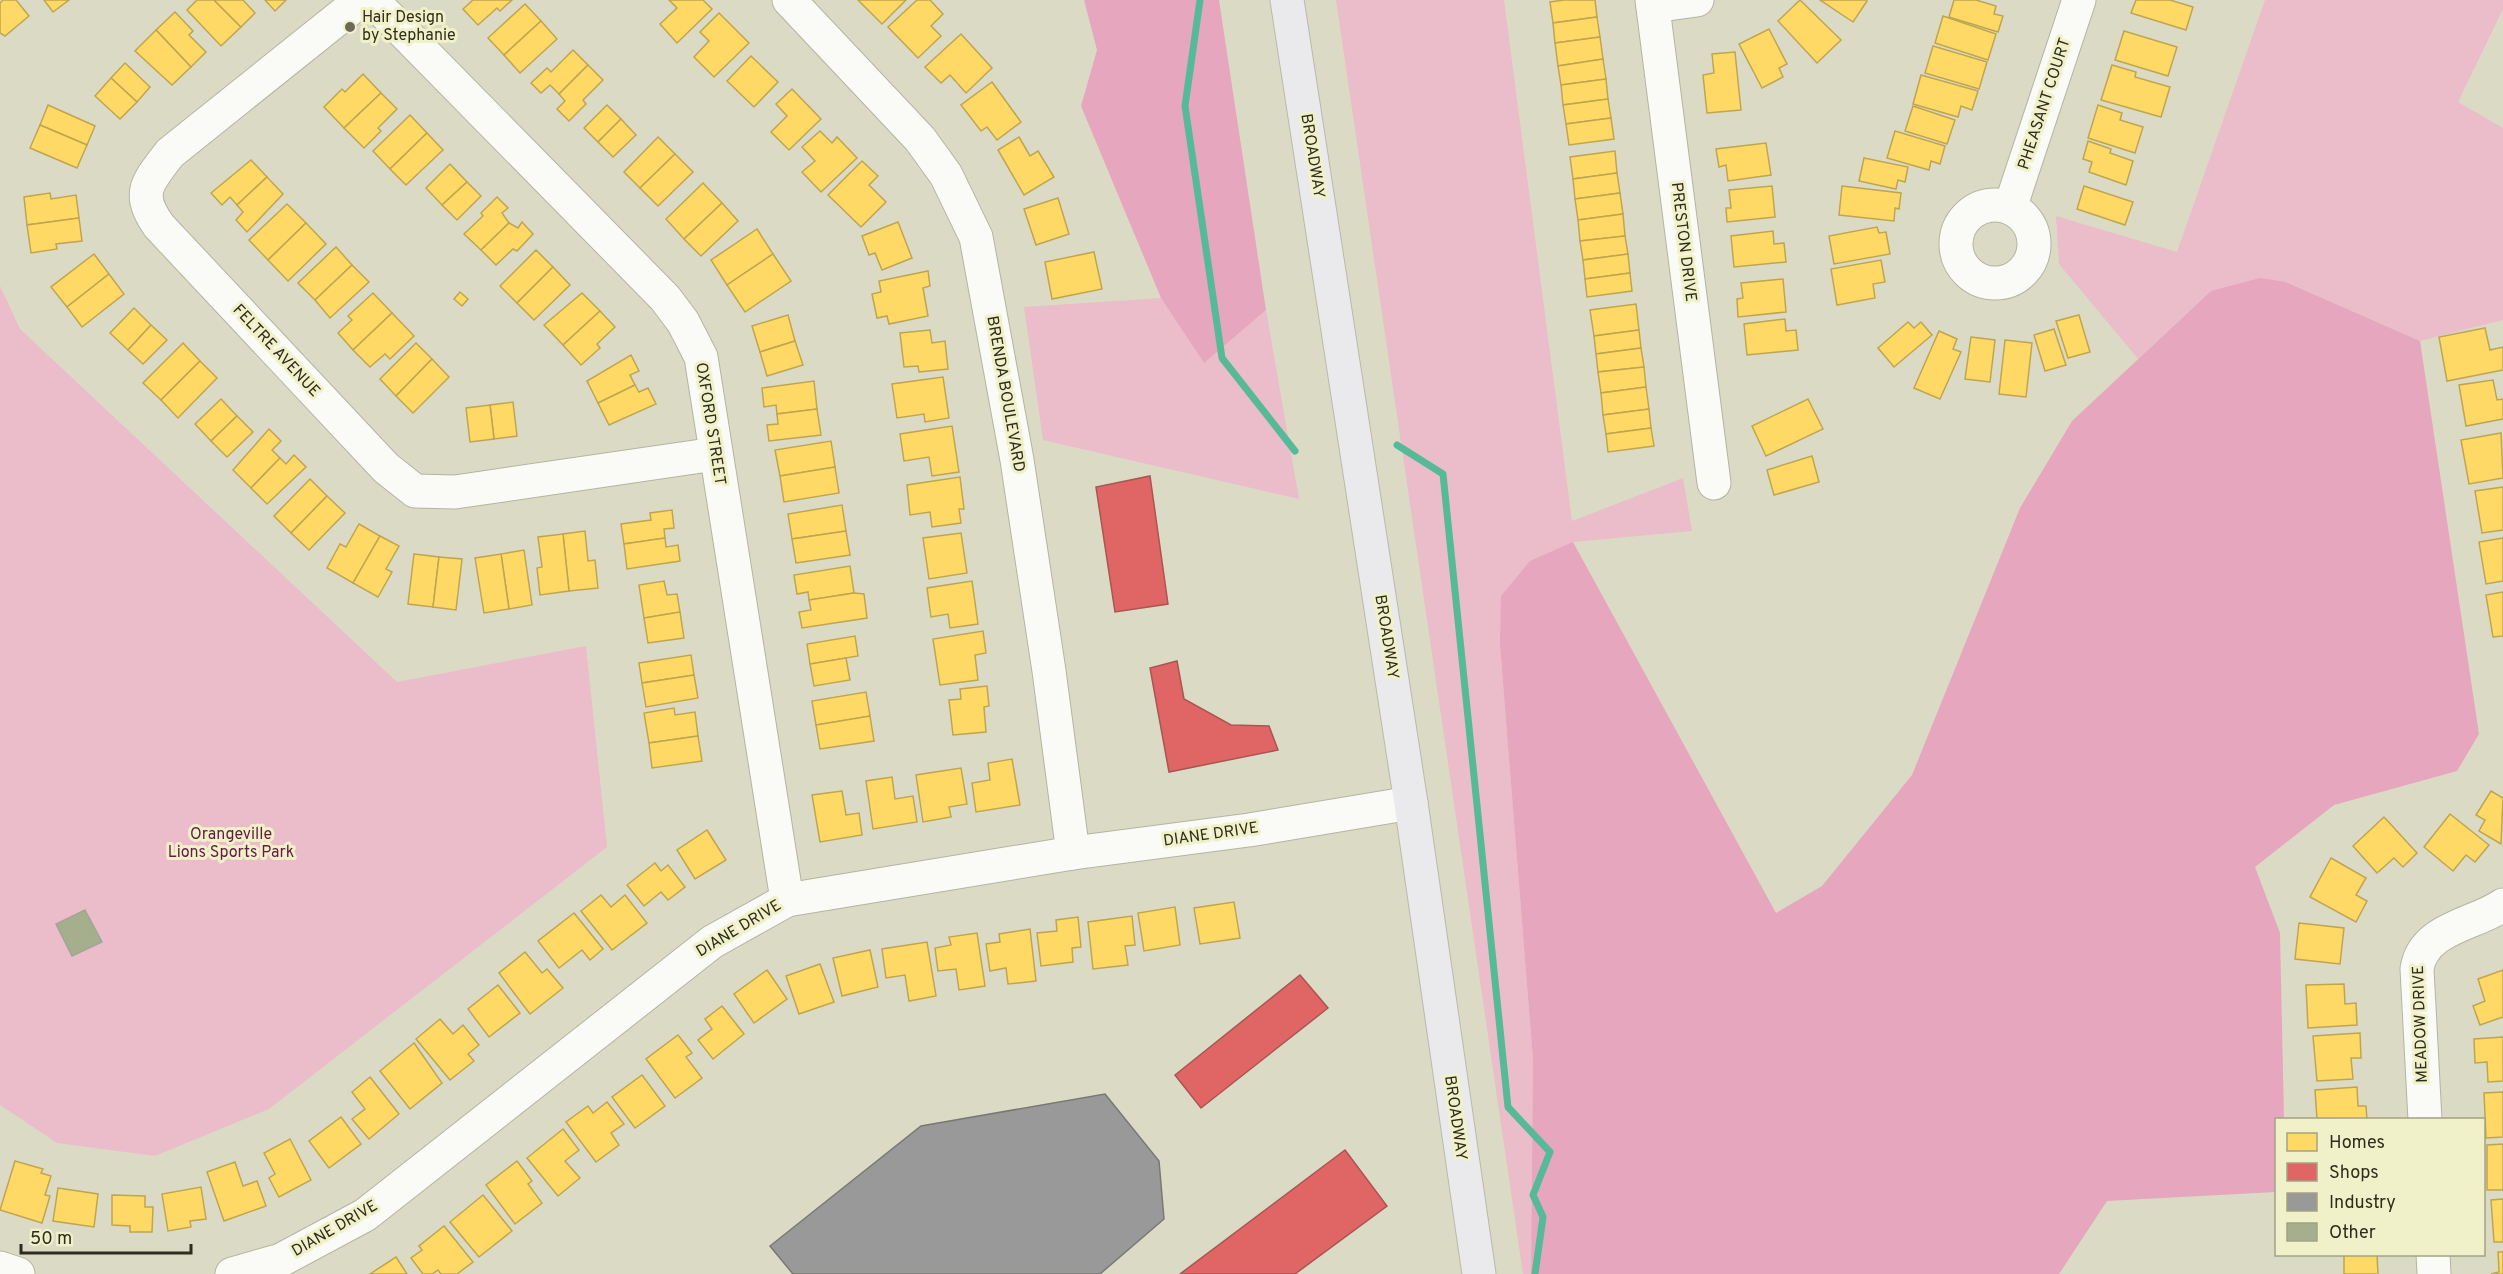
<svg xmlns="http://www.w3.org/2000/svg" width="2503" height="1274" viewBox="0 0 2503 1274" font-family="Overpass,sans-serif">
<style>
.green{fill:#ebbcca}
.forest{fill:#e6a6be}
.homes{fill:#ffd966;stroke:#c0a550;stroke-width:1.5}
.shops{fill:#e06666;stroke:#aa5550;stroke-width:1.5}
.industry{fill:#999;stroke:#797974;stroke-width:1.5}
.lines{fill:none;stroke-linecap:round;stroke-linejoin:round}
.stream{stroke:#56ba98;stroke-width:7}
.building{fill:#a6af8d;stroke:#a2a594;stroke-width:1.5}
.minor-casing{stroke:#b4b4a2;stroke-width:35}
.major-casing{stroke:#b9b9ad;stroke-width:35}
.minor{stroke:#fafaf6;stroke-width:33}
.major{stroke:#eae9ec;stroke-width:33}
.poi-dot{fill:#6a6a58;stroke:#f1f1c9;stroke-width:2}
.labels{text-anchor:middle;dominant-baseline:central;stroke-width:6;stroke-linejoin:round;paint-order:stroke}
.poi-label{font-size:16px;fill:#2d2d1d;stroke:#f1f1c9;text-anchor:start}
.street-label{font-size:16px;fill:#2d2d1d;stroke:#f1f1c9}
.park-label{font-size:16px;fill:#621944;stroke:#f1f1c9}
</style>
<rect width="100%" height="100%" fill="#dbdbc5"/>
<g class="green">
<polygon points="1336,0 1504,0 1572,521 1683,478 1692,531 1573,542 1500,645 1533,1060 1531,1274 1523,1274"/>
<polygon points="2265,0 2503,0 2503,9 2458,102 2503,128 2503,320 2420,341 2287,282 2211,291 2138,359 2059,264 2056,216 2177,252"/>
<polygon points="0,286 20,329 397,682 586,646 607,847 269,1109 155,1156 57,1143 0,1105"/>
<polygon points="1161,298 1204,363 1266,310 1299,499 1043,440 1024,307"/>
</g>
<g class="forest">
<polygon points="1084,0 1219,0 1266,310 1204,363 1161,298 1081,106 1097,50"/>
<polygon points="2260,278 2286,282 2420,341 2479,734 2457,771 2334,805 2255,867 2280,933 2284,1119 2276,1120 2276,1192 2107,1201 2059,1274 1531,1274 1533,1060 1500,645 1501,596 1530,561 1573,542 1776,913 1822,886 1912,775 2020,508 2072,421 2211,291"/>
</g>
<g class="homes">
<polygon points="3,0 16,0 29,16 5,36 0,33 0,3"/>
<polygon points="44,0 69,0 53,12"/>
<polygon points="197,0 214,0 241,27 221,46 187,10"/>
<polygon points="214,0 243,0 255,13 241,27"/>
<polygon points="265,0 286,0 275,11"/>
<polygon points="473,0 512,0 500,11 497,8 478,25 463,9"/>
<polygon points="669,0 703,0 712,9 677,43 660,24 677,8"/>
<polygon points="858,0 906,0 882,24"/>
<polygon points="917,0 930,0 943,14 931,26 941,36 918,58 888,27"/>
<polygon points="1564,0 1595,0 1597,17 1553,23 1550,2"/>
<polygon points="1800,0 1841,40 1817,63 1778,21"/>
<polygon points="1820,0 1866,0 1867,1 1853,22"/>
<polygon points="1954,0 1976,0 1996,6 1994,14 2003,16 1998,32 1949,17"/>
<polygon points="2136,0 2170,0 2193,7 2186,30 2131,13"/>
<polygon points="525,4 541,21 504,55 488,38"/>
<polygon points="175,12 193,31 189,35 206,52 191,67 156,30"/>
<polygon points="719,13 749,43 714,77 694,57 709,41 700,32"/>
<polygon points="1943,16 1996,34 1988,60 1935,43"/>
<polygon points="1597,17 1600,37 1555,43 1553,23"/>
<polygon points="541,21 557,39 520,73 504,55"/>
<polygon points="1769,29 1787,64 1779,68 1783,77 1762,88 1739,44"/>
<polygon points="156,30 191,67 172,85 135,51"/>
<polygon points="2124,31 2177,47 2168,76 2115,60"/>
<polygon points="961,34 992,68 966,93 950,75 941,83 925,67"/>
<polygon points="1600,37 1603,59 1558,66 1555,43"/>
<polygon points="1933,46 1987,62 1979,89 1925,73"/>
<polygon points="573,50 588,65 559,94 550,85 541,93 531,83 547,68 551,72"/>
<polygon points="1735,52 1741,110 1707,113 1703,75 1714,73 1712,54"/>
<polygon points="751,56 778,82 754,107 727,81"/>
<polygon points="1603,59 1606,79 1561,85 1558,66"/>
<polygon points="125,63 150,87 137,102 111,78"/>
<polygon points="588,65 603,80 583,100 586,104 569,121 557,109 565,101 559,94"/>
<polygon points="2112,65 2136,72 2135,77 2170,87 2161,117 2101,100"/>
<polygon points="363,74 381,93 344,128 324,107 342,89 345,92"/>
<polygon points="1921,75 1978,91 1972,110 1961,106 1958,117 1913,104"/>
<polygon points="111,78 137,102 120,119 95,96"/>
<polygon points="1606,79 1608,99 1563,105 1561,85"/>
<polygon points="992,82 1021,122 997,140 987,127 981,131 961,105"/>
<polygon points="792,89 821,119 789,150 771,132 787,116 776,104"/>
<polygon points="381,93 397,109 378,128 381,131 364,148 344,128"/>
<polygon points="1608,99 1611,118 1566,124 1563,105"/>
<polygon points="48,105 95,126 87,145 40,125"/>
<polygon points="607,105 621,119 598,142 584,128"/>
<polygon points="2098,105 2122,113 2120,120 2143,127 2135,153 2088,138"/>
<polygon points="1913,106 1955,120 1947,144 1905,131"/>
<polygon points="410,115 427,133 390,169 373,151"/>
<polygon points="1611,118 1614,139 1569,145 1566,124"/>
<polygon points="621,119 636,135 613,157 598,142"/>
<polygon points="40,125 87,145 77,168 30,148"/>
<polygon points="820,131 832,143 837,137 857,158 821,192 802,172 815,161 802,147"/>
<polygon points="1895,131 1945,146 1940,164 1931,161 1929,170 1887,158"/>
<polygon points="427,133 443,150 406,185 390,169"/>
<polygon points="658,137 675,154 640,188 624,172"/>
<polygon points="1019,137 1030,156 1038,151 1054,177 1024,195 998,150"/>
<polygon points="2088,141 2111,149 2110,153 2133,161 2126,185 2089,172 2092,162 2083,159"/>
<polygon points="1766,143 1771,175 1728,181 1726,165 1719,167 1716,149"/>
<polygon points="1615,151 1617,173 1573,179 1570,157"/>
<polygon points="675,154 693,172 658,206 640,188"/>
<polygon points="1864,158 1908,167 1905,182 1898,180 1896,189 1859,181"/>
<polygon points="251,160 267,177 237,205 230,197 222,205 211,193"/>
<polygon points="862,161 878,176 869,185 886,202 861,227 828,195"/>
<polygon points="450,164 467,182 442,205 426,188"/>
<polygon points="1617,173 1620,193 1575,199 1573,179"/>
<polygon points="267,177 283,194 247,232 236,220 243,212 237,205"/>
<polygon points="467,182 481,196 457,220 442,205"/>
<polygon points="703,183 722,203 684,239 666,219"/>
<polygon points="1772,186 1775,217 1727,222 1726,208 1731,208 1729,190"/>
<polygon points="1842,186 1901,193 1899,209 1895,208 1894,221 1839,215"/>
<polygon points="2084,186 2133,202 2125,225 2077,209"/>
<polygon points="50,193 51,199 76,195 79,218 27,225 24,197"/>
<polygon points="1620,193 1623,214 1578,220 1575,199"/>
<polygon points="497,197 508,208 502,213 509,223 481,250 464,234 483,216 481,213"/>
<polygon points="1058,198 1069,234 1036,245 1024,209"/>
<polygon points="722,203 738,221 701,256 684,239"/>
<polygon points="287,204 306,223 268,260 249,240"/>
<polygon points="1623,214 1625,236 1580,241 1578,220"/>
<polygon points="79,218 82,241 56,244 57,249 31,253 27,225"/>
<polygon points="522,222 533,234 517,251 513,249 496,265 481,250 509,223 518,228"/>
<polygon points="898,222 912,258 882,270 875,253 869,255 862,236"/>
<polygon points="306,223 326,244 288,281 268,260"/>
<polygon points="1877,227 1879,233 1886,232 1890,254 1834,264 1829,236"/>
<polygon points="757,229 773,254 727,285 711,260"/>
<polygon points="1773,231 1774,244 1784,243 1786,262 1734,267 1731,236"/>
<polygon points="1625,236 1628,254 1583,260 1580,241"/>
<polygon points="336,247 352,265 315,300 298,283"/>
<polygon points="536,250 553,267 517,303 500,286"/>
<polygon points="1094,252 1102,289 1052,299 1045,262"/>
<polygon points="94,254 109,274 67,307 51,287"/>
<polygon points="773,254 791,281 745,312 727,285"/>
<polygon points="1628,254 1630,273 1585,279 1583,260"/>
<polygon points="1881,260 1885,282 1873,284 1875,298 1837,305 1831,269"/>
<polygon points="352,265 369,282 330,318 315,300"/>
<polygon points="553,267 570,285 534,320 517,303"/>
<polygon points="928,271 930,286 923,288 928,316 889,324 887,316 877,318 872,294 881,292 879,281"/>
<polygon points="1630,273 1632,291 1587,297 1585,279"/>
<polygon points="109,274 124,294 82,327 67,307"/>
<polygon points="1783,279 1786,312 1738,317 1737,299 1743,298 1741,283"/>
<polygon points="460,292 468,299 462,306 454,299"/>
<polygon points="373,293 392,313 353,350 338,333 352,320 348,316"/>
<polygon points="582,293 600,311 563,345 544,325"/>
<polygon points="1636,304 1639,330 1594,336 1590,310"/>
<polygon points="134,308 151,325 128,350 110,333"/>
<polygon points="600,311 615,327 597,344 600,348 581,365 563,345"/>
<polygon points="392,313 414,336 390,359 385,354 370,367 353,350"/>
<polygon points="788,315 795,341 760,352 752,326"/>
<polygon points="2079,315 2090,352 2068,358 2056,321"/>
<polygon points="1785,319 1786,331 1796,330 1798,350 1747,355 1744,324"/>
<polygon points="1908,322 1914,328 1921,322 1932,335 1894,367 1878,348"/>
<polygon points="151,325 167,340 143,364 128,350"/>
<polygon points="2485,328 2490,350 2503,347 2503,370 2447,381 2439,337"/>
<polygon points="2054,329 2066,365 2045,371 2034,335"/>
<polygon points="930,330 932,343 945,341 948,369 919,372 918,366 904,367 900,333"/>
<polygon points="1639,330 1641,348 1596,354 1594,336"/>
<polygon points="1939,331 1957,339 1953,349 1961,352 1940,399 1914,388"/>
<polygon points="1971,337 1995,340 1990,382 1965,379"/>
<polygon points="2005,340 2032,343 2026,397 1999,394"/>
<polygon points="795,341 803,365 767,376 760,352"/>
<polygon points="183,343 200,361 161,400 143,383"/>
<polygon points="416,343 432,359 396,396 380,379"/>
<polygon points="1641,348 1644,367 1598,372 1596,354"/>
<polygon points="631,355 639,371 630,375 635,385 598,403 587,381"/>
<polygon points="432,359 449,377 413,413 396,396"/>
<polygon points="200,361 217,378 178,418 161,400"/>
<polygon points="1644,367 1646,387 1601,393 1598,372"/>
<polygon points="943,377 949,418 925,422 924,414 897,418 892,384"/>
<polygon points="2493,380 2497,400 2503,399 2503,419 2466,426 2459,385"/>
<polygon points="814,381 817,409 777,414 776,405 764,407 762,388"/>
<polygon points="635,385 639,392 648,388 656,404 609,425 598,403"/>
<polygon points="1646,387 1649,409 1603,415 1601,393"/>
<polygon points="221,399 237,416 211,441 195,424"/>
<polygon points="1808,399 1823,429 1766,456 1752,426"/>
<polygon points="513,402 517,436 494,439 490,405"/>
<polygon points="490,405 494,439 470,442 466,408"/>
<polygon points="817,409 821,435 769,441 767,425 778,424 777,414"/>
<polygon points="1649,409 1651,428 1606,434 1603,415"/>
<polygon points="237,416 253,432 227,457 211,441"/>
<polygon points="952,426 959,472 932,476 929,457 904,461 900,434"/>
<polygon points="1651,428 1654,446 1608,452 1606,434"/>
<polygon points="269,429 281,441 272,450 280,458 251,488 233,470"/>
<polygon points="2501,433 2503,478 2469,484 2461,440"/>
<polygon points="831,441 835,467 780,476 775,450"/>
<polygon points="294,455 306,467 267,504 251,488 280,458 286,464"/>
<polygon points="1812,456 1819,482 1774,495 1767,470"/>
<polygon points="835,467 839,493 784,502 780,476"/>
<polygon points="960,477 964,509 959,509 961,523 932,527 930,512 910,515 907,485"/>
<polygon points="310,479 327,496 291,533 274,516"/>
<polygon points="2503,487 2503,530 2482,533 2475,491"/>
<polygon points="327,496 345,513 309,550 291,533"/>
<polygon points="842,505 846,531 792,539 788,514"/>
<polygon points="672,510 674,528 664,529 665,538 624,544 621,524 651,520 650,513"/>
<polygon points="359,524 380,536 353,583 327,568 340,544 346,547"/>
<polygon points="585,531 588,561 595,560 598,588 569,591 563,534"/>
<polygon points="846,531 850,555 796,563 792,539"/>
<polygon points="961,533 967,573 929,579 923,538"/>
<polygon points="563,534 569,591 540,595 537,568 542,567 538,537"/>
<polygon points="380,536 399,546 386,569 392,572 378,597 353,583"/>
<polygon points="665,538 666,547 678,545 680,561 627,569 624,544"/>
<polygon points="2503,538 2503,581 2486,584 2479,542"/>
<polygon points="524,550 532,605 509,609 501,554"/>
<polygon points="414,554 439,557 433,607 408,604"/>
<polygon points="501,554 509,609 484,613 475,558"/>
<polygon points="439,557 462,559 456,610 433,607"/>
<polygon points="850,566 854,593 809,600 808,592 797,594 794,575"/>
<polygon points="664,581 667,595 677,594 680,612 644,618 639,585"/>
<polygon points="972,581 978,624 950,628 948,614 931,617 927,588"/>
<polygon points="2503,592 2503,636 2493,637 2486,595"/>
<polygon points="854,593 864,594 867,618 802,628 799,612 811,610 809,600"/>
<polygon points="680,612 684,638 648,643 644,618"/>
<polygon points="983,631 986,653 975,655 978,680 940,685 933,639"/>
<polygon points="855,636 858,656 810,664 807,644"/>
<polygon points="691,655 694,675 642,683 639,663"/>
<polygon points="846,658 850,680 814,686 810,664"/>
<polygon points="694,675 698,698 646,707 642,683"/>
<polygon points="987,686 989,706 984,707 986,732 953,735 949,700 961,699 960,689"/>
<polygon points="866,692 870,716 816,725 812,701"/>
<polygon points="674,708 675,715 695,712 698,736 649,743 644,713"/>
<polygon points="870,716 874,741 820,749 816,725"/>
<polygon points="698,736 702,761 652,768 649,743"/>
<polygon points="1012,759 1020,805 976,812 972,783 990,780 988,763"/>
<polygon points="961,768 967,804 949,807 951,817 923,822 916,775"/>
<polygon points="892,777 895,799 913,796 917,822 873,829 866,781"/>
<polygon points="842,791 846,815 859,813 862,835 820,842 812,795"/>
<polygon points="2491,791 2503,798 2501,844 2479,831 2485,820 2476,815"/>
<polygon points="2450,814 2489,845 2475,862 2466,855 2453,871 2424,847"/>
<polygon points="2384,817 2417,853 2403,867 2394,858 2377,873 2353,846"/>
<polygon points="707,830 726,860 695,879 677,850"/>
<polygon points="2331,858 2366,878 2356,895 2367,901 2356,922 2310,897"/>
<polygon points="655,863 661,871 668,865 685,887 668,900 661,892 644,906 627,885"/>
<polygon points="601,895 611,907 625,895 647,923 612,950 581,911"/>
<polygon points="1234,902 1240,938 1200,944 1194,908"/>
<polygon points="1175,907 1180,945 1144,951 1138,913"/>
<polygon points="574,913 603,949 590,960 582,950 559,968 538,941"/>
<polygon points="1132,916 1135,945 1125,946 1128,965 1093,969 1088,922"/>
<polygon points="1078,917 1081,947 1072,948 1073,962 1041,966 1037,933 1057,931 1056,920"/>
<polygon points="2299,923 2344,928 2340,964 2295,959"/>
<polygon points="1030,929 1036,981 1008,984 1006,968 990,971 986,944 1000,942 999,934"/>
<polygon points="977,933 985,986 959,990 956,969 938,971 935,948 951,945 949,937"/>
<polygon points="927,942 936,996 909,1001 905,975 886,978 882,949"/>
<polygon points="870,950 878,987 842,996 833,958"/>
<polygon points="525,952 542,973 547,969 563,988 530,1014 499,973"/>
<polygon points="820,964 834,1002 799,1014 786,976"/>
<polygon points="767,970 787,999 754,1023 734,994"/>
<polygon points="2503,970 2503,1017 2480,1025 2473,1006 2485,1001 2478,979"/>
<polygon points="2344,984 2345,1004 2356,1003 2357,1025 2308,1028 2306,985"/>
<polygon points="498,985 520,1013 489,1037 468,1009"/>
<polygon points="722,1006 744,1034 713,1059 698,1040 712,1029 705,1019"/>
<polygon points="440,1019 453,1034 463,1025 479,1045 468,1054 474,1061 450,1080 416,1039"/>
<polygon points="2360,1033 2361,1058 2351,1058 2353,1079 2317,1081 2313,1036"/>
<polygon points="678,1035 692,1053 686,1057 702,1078 675,1098 646,1059"/>
<polygon points="2503,1037 2503,1081 2488,1082 2487,1062 2475,1063 2474,1039"/>
<polygon points="414,1043 442,1083 410,1109 380,1071"/>
<polygon points="642,1075 665,1106 635,1128 612,1097"/>
<polygon points="370,1077 399,1114 369,1139 352,1119 365,1109 352,1092"/>
<polygon points="2357,1087 2358,1106 2366,1106 2367,1120 2317,1119 2315,1090"/>
<polygon points="2503,1092 2503,1137 2486,1138 2484,1093"/>
<polygon points="607,1102 624,1124 611,1133 619,1145 596,1162 566,1122 588,1106 593,1113"/>
<polygon points="341,1117 361,1144 329,1168 309,1141"/>
<polygon points="563,1129 579,1150 565,1161 580,1178 558,1196 527,1158"/>
<polygon points="290,1139 311,1180 279,1197 269,1178 275,1174 264,1153"/>
<polygon points="2503,1144 2503,1190 2487,1190 2487,1145"/>
<polygon points="15,1161 43,1169 41,1173 51,1176 45,1195 50,1196 42,1223 0,1210"/>
<polygon points="517,1161 532,1181 528,1184 542,1203 515,1224 486,1185"/>
<polygon points="235,1162 243,1186 257,1181 266,1206 224,1221 207,1172"/>
<polygon points="201,1187 206,1219 190,1221 191,1227 168,1231 162,1194"/>
<polygon points="58,1188 98,1194 94,1227 53,1221"/>
<polygon points="112,1195 145,1196 145,1207 153,1207 152,1232 130,1232 130,1226 112,1225"/>
<polygon points="483,1195 512,1231 479,1257 450,1222"/>
<polygon points="2503,1199 2503,1242 2494,1242 2491,1200"/>
<polygon points="444,1226 473,1262 457,1274 441,1274 438,1270 432,1274 423,1274 411,1258 422,1250 419,1246"/>
<polygon points="2498,1252 2503,1252 2503,1274 2491,1274 2499,1272"/>
<polygon points="2344,1254 2377,1254 2378,1274 2344,1274"/>
<polygon points="396,1257 407,1274 370,1274 390,1261"/>
</g>
<g class="shops">
<polygon points="1150,476 1168,604 1115,612 1096,487"/>
<polygon points="1177,661 1184,699 1231,725 1269,726 1278,750 1169,772 1150,668"/>
<polygon points="1300,975 1328,1008 1201,1108 1175,1075"/>
<polygon points="1345,1150 1387,1206 1295,1274 1180,1274"/>
</g>
<polygon class="industry" points="1105,1094 1159,1161 1164,1219 1100,1274 793,1274 770,1246 921,1126"/>
<g class="lines">
<g class="stream">
<polyline points="1200,0 1185,106 1222,358 1295,451"/>
<polyline points="1397,445 1443,474 1508,1107 1550,1152 1533,1195 1543,1217 1535,1274"/>
</g>
</g>
<polygon class="building" points="85,910 102,942 72,956 56,924"/>
<g class="lines">
<defs>
<g id="minor">
<path d="M 361,0 L 170,153 C 148,182 135,193 159,226 L 386,468 L 415,491 L 455,492 L 715,454"/>
<polyline points="372,0 665,298 683,322 701,357 787,900"/>
<polyline points="789,0 920,139 946,175 976,237 1017,460 1049,671 1073,853"/>
<polyline points="1652,0 1714,483"/>
<polyline points="1653,6 1697,0"/>
<circle cx="1995" cy="244" r="39"/>
<polyline points="2010,208 2079,0"/>
<path d="M 2425,1120 L 2417,969 C 2423,928 2474,925 2503,905"/>
<polyline points="2433,1254 2434,1274"/>
<polyline points="0,1268 18,1274"/>
<polyline points="232,1274 281,1260 365,1215 712,942 787,900 1073,853 1249,830 1411,803"/>
</g>
<polyline id="major" points="1287,0 1411,803 1479,1274"/>
</defs>
<use href="#minor" class="minor-casing"/>
<use href="#major" class="major-casing"/>
<use href="#minor" class="minor"/>
<use href="#major" class="major"/>
</g>
<circle class="poi-dot" cx="350" cy="27" r="6"/>
<g class="labels">
<g class="poi-label">
<text x="362" y="18">Hair Design<tspan x="362" dy="18">by Stephanie</tspan></text>
</g>
<g class="street-label">
<text transform="translate(2045 104) rotate(-72)">PHEASANT COURT</text>
<text transform="translate(1312 156) rotate(81)">BROADWAY</text>
<text transform="translate(1683 242) rotate(83)">PRESTON DRIVE</text>
<text transform="translate(276 351) rotate(47)">FELTRE AVENUE</text>
<text transform="translate(1005 394) rotate(80)">BRENDA BOULEVARD</text>
<text transform="translate(710 424) rotate(81)">OXFORD STREET</text>
<text transform="translate(1386 637) rotate(81)">BROADWAY</text>
<text transform="translate(1211 835) rotate(-8)">DIANE DRIVE</text>
<text transform="translate(739 929) rotate(-31)">DIANE DRIVE</text>
<text transform="translate(2421 1024) rotate(-92)">MEADOW DRIVE</text>
<text transform="translate(1455 1118) rotate(82)">BROADWAY</text>
<text transform="translate(335 1229) rotate(-30)">DIANE DRIVE</text>
</g>
<g class="park-label">
<text x="231" y="835">Orangeville<tspan x="231" dy="18">Lions Sports Park</tspan></text>
</g>
</g>
<rect x="2275" y="1118" width="210" height="138" fill="#f1f1c9" stroke="#a3a384" stroke-width="1.5"/>
<rect x="2287" y="1133" width="30" height="18" fill="#ffd966" stroke="#a3a384" stroke-width="1.5"/>
<text x="2329" y="1148" font-size="18" fill="#2d2d1d">Homes</text>
<rect x="2287" y="1163" width="30" height="18" fill="#e06666" stroke="#a3a384" stroke-width="1.5"/>
<text x="2329" y="1178" font-size="18" fill="#2d2d1d">Shops</text>
<rect x="2287" y="1193" width="30" height="18" fill="#999999" stroke="#a3a384" stroke-width="1.5"/>
<text x="2329" y="1208" font-size="18" fill="#2d2d1d">Industry</text>
<rect x="2287" y="1223" width="30" height="18" fill="#a6af8d" stroke="#a3a384" stroke-width="1.5"/>
<text x="2329" y="1238" font-size="18" fill="#2d2d1d">Other</text>
<path d="M21 1244v9h170v-9" fill="none" stroke="#2d2d1d" stroke-width="3"/>
<text x="30" y="1244" font-size="18" fill="#2d2d1d" stroke="#f1f1c9" stroke-width="4.5" paint-order="stroke">50 m</text>
</svg>
